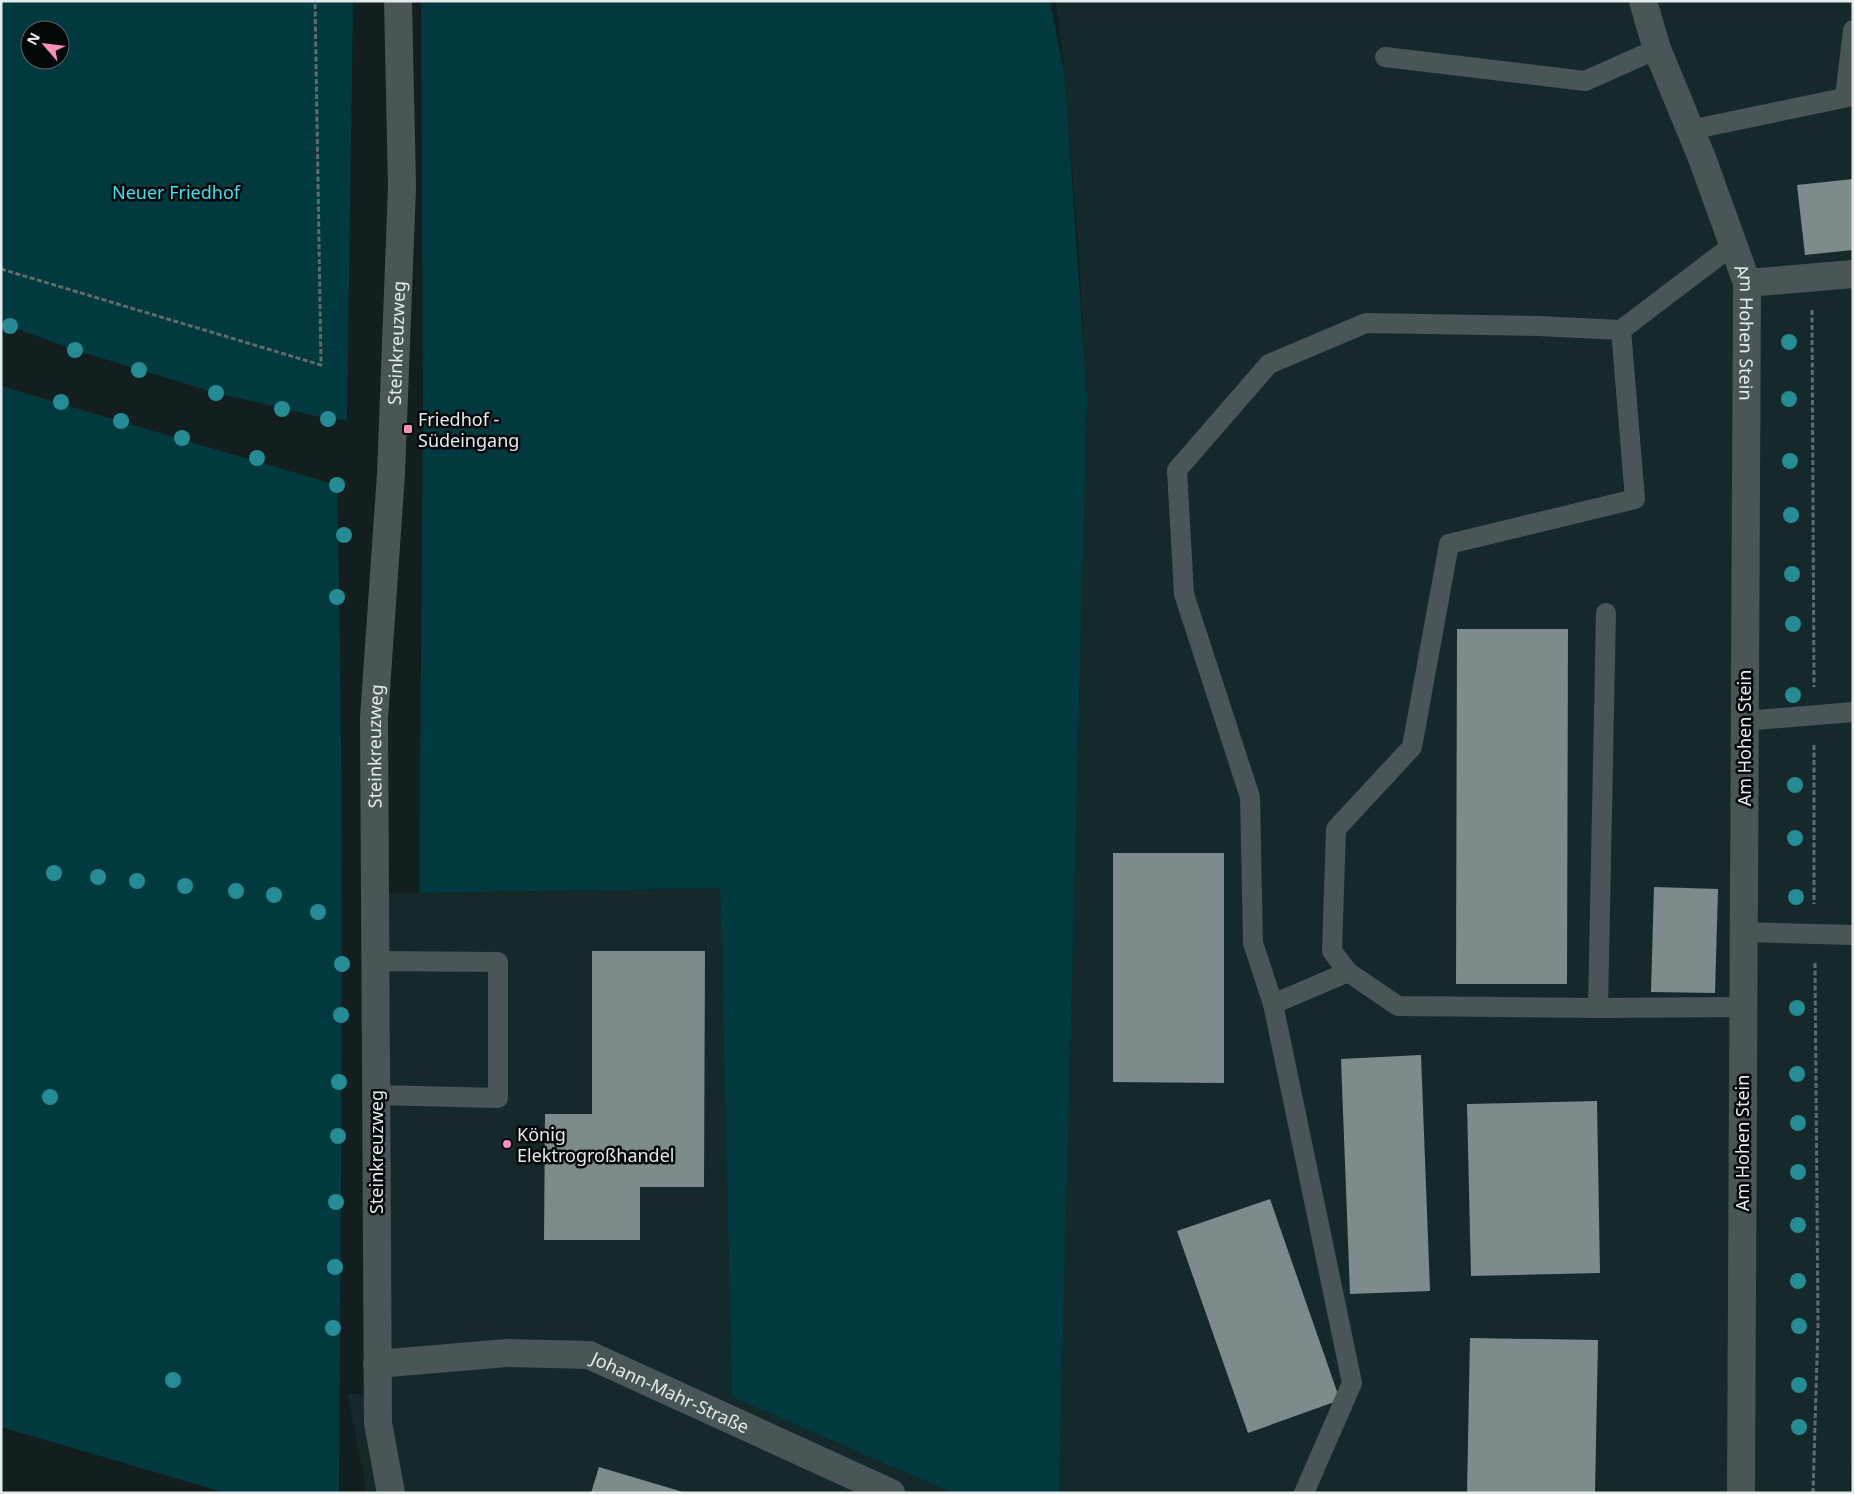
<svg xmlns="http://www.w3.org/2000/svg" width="1854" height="1494" viewBox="0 0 1854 1494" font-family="'Noto Sans',sans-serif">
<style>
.built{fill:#15292b}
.green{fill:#00393e;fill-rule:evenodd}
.building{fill:#7d8b8c}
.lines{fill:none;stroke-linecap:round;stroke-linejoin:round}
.path{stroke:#616b6c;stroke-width:3;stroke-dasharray:5 2.5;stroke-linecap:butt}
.service{stroke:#495557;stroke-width:20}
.minor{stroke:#495557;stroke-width:28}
.tree{fill:#258b94}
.poi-dot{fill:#fe8ebd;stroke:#040708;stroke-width:2}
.labels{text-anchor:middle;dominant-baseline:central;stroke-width:5;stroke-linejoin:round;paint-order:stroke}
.park-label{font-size:18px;fill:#34e4f3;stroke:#040708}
.street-label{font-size:18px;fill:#e3ebec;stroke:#040708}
.poi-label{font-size:18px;fill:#e3ebec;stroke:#040708;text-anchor:start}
</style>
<rect width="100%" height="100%" fill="#131e1f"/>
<g class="built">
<polygon points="1056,1 1853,1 1853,1416 1850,1493 1059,1493 1087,399 1078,243 1065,77"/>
<polygon points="720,888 732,1397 953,1493 367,1493 348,1394 375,1393 376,894"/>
</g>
<g class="green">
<path d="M 1,1 L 353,1 L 347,420 L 328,419 L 216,393 L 75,350 L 1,323 ZM 30,30 L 60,30 L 60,60 L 30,60 Z"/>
<polygon points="421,1 1050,1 1065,77 1087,399 1059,1493 953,1493 732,1397 720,888 419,893 423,413"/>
<path d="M 1,386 L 337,485 C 345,821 341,1157 339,1493 L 226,1493 L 1,1427 Z"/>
</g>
<g class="building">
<polygon points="1853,179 1853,250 1805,255 1797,185"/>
<polygon points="1457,629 1568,629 1567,984 1456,984"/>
<polygon points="1113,853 1224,853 1224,1083 1113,1082"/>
<polygon points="1654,887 1718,889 1715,993 1651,992"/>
<polygon points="592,951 705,951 704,1187 640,1187 640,1240 544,1240 545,1114 592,1114"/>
<polygon points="1421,1055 1430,1291 1350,1294 1341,1059"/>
<polygon points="1597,1101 1600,1273 1471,1276 1467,1104"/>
<polygon points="1270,1199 1340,1400 1248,1433 1177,1231"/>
<polygon points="1470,1338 1598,1340 1595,1493 1467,1493"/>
<polygon points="599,1467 683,1492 682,1493 591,1493"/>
</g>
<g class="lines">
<g class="path">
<polyline points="1,269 321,365 315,1"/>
<polyline points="1812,310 1814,687"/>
<polyline points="1814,745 1814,904"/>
<polyline points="1813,1493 1818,1324 1815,963"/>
</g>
<g class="service">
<polyline points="1385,57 1585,81 1657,49"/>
<polyline points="1845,97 1853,30"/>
<polyline points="1690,130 1853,96"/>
<polyline points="1621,330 1635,499 1449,544 1412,747 1336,829 1332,951 1348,972 1398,1006 1598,1008 1742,1007"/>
<polyline points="1744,721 1853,712"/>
<polyline points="1743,932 1853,935"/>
<polyline points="375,961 498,962 498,1098 376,1095"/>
<polyline points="1348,972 1273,1004 1253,943 1250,797 1184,594 1177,470 1269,364 1366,323 1538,326 1621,330 1733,245"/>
<polyline points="1273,1004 1352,1383 1304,1493"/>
<polyline points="1598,1008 1606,613"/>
</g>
<g class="minor">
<path id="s1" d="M 1643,1 L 1657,49 L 1702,158 L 1747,283 L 1741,1493"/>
<polyline points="1747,283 1853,274"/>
<path id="s2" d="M 377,1364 L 507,1353 L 589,1355 L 891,1493"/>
<path id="s3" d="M 391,1493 L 378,1423 L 374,718 L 391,474 L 402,187 L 398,1"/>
</g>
</g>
<g class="tree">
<circle cx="10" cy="326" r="8"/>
<circle cx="1789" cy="342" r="8"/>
<circle cx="75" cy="350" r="8"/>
<circle cx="139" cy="370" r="8"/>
<circle cx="216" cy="393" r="8"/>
<circle cx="1789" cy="399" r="8"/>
<circle cx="61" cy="402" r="8"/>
<circle cx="282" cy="409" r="8"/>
<circle cx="328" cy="419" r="8"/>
<circle cx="121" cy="421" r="8"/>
<circle cx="182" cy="438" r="8"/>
<circle cx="257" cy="458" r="8"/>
<circle cx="1790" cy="461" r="8"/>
<circle cx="337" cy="485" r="8"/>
<circle cx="1791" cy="515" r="8"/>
<circle cx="344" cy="535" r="8"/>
<circle cx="1792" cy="574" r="8"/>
<circle cx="337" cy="597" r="8"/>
<circle cx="1793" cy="624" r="8"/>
<circle cx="1793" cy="695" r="8"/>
<circle cx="1795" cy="785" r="8"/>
<circle cx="1795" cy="838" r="8"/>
<circle cx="54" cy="873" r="8"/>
<circle cx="98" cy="877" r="8"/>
<circle cx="137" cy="881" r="8"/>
<circle cx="185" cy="886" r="8"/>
<circle cx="236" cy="891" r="8"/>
<circle cx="274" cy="895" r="8"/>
<circle cx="1796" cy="897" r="8"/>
<circle cx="318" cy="912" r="8"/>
<circle cx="342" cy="964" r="8"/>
<circle cx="1797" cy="1008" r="8"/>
<circle cx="341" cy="1015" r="8"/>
<circle cx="1797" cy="1074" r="8"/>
<circle cx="339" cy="1082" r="8"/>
<circle cx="50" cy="1097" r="8"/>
<circle cx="1798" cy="1123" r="8"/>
<circle cx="338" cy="1136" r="8"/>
<circle cx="1798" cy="1172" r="8"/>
<circle cx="336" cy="1202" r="8"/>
<circle cx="1798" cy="1225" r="8"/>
<circle cx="335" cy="1267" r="8"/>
<circle cx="1798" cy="1281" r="8"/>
<circle cx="1799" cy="1326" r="8"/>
<circle cx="333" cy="1328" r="8"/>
<circle cx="173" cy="1380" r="8"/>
<circle cx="1799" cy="1385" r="8"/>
<circle cx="1799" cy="1427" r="8"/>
</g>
<g class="poi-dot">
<rect x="403" y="424" width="10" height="10" rx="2.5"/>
<circle cx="507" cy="1144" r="5"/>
</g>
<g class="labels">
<g class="park-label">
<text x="176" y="192">Neuer Friedhof</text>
</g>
<g class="street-label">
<text stroke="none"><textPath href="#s1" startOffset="350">Am Hohen Stein</textPath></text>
<text stroke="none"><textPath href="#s3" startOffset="1152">Steinkreuzweg</textPath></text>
<text transform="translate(1744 738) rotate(-90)">Am Hohen Stein</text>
<text stroke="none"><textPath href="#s3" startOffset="748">Steinkreuzweg</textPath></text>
<text transform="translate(1742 1143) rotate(-90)">Am Hohen Stein</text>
<text transform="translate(376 1152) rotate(-90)">Steinkreuzweg</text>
<text stroke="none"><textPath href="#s2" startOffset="302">Johann-Mahr-Straße</textPath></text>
</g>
<g class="poi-label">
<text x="418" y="419">Friedhof -<tspan x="418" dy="21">Südeingang</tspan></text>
<text x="517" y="1134">König<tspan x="517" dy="21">Elektrogroßhandel</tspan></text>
</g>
</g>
<rect width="1854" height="1494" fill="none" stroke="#e3ebec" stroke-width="5"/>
<g transform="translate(45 45) rotate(298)"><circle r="24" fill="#040708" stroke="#5d6263"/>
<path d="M0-4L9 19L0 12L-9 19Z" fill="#fe8ebd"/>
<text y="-8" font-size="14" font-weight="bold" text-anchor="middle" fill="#e3ebec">N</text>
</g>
</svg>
